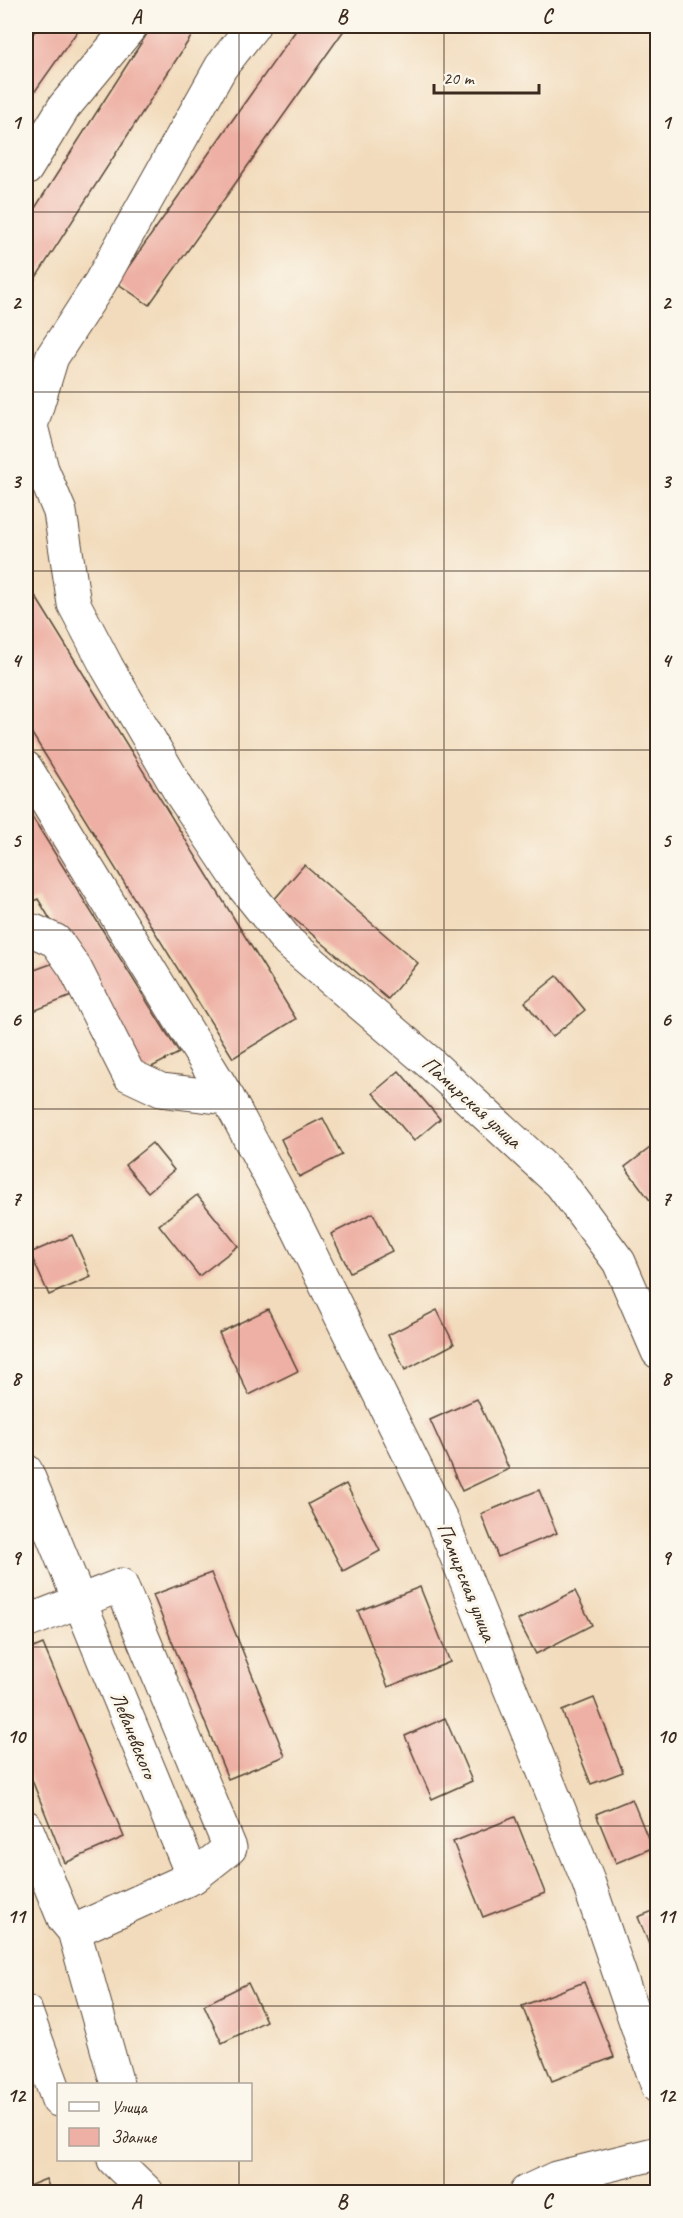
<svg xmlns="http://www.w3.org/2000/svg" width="683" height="2218" viewBox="0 0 683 2218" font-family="Caveat,sans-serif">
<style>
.building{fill:#eeb0a4}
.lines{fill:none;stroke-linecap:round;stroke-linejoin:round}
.minor-casing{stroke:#564536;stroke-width:35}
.minor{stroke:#fff;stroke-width:33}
.grid{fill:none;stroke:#3b2a1e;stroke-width:1.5;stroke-opacity:0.55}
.labels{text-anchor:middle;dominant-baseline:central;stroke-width:6;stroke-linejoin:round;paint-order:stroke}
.street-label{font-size:21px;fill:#3b2a1e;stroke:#fbf7ec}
.neatline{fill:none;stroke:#3b2a1e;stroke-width:2}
.grid-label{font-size:20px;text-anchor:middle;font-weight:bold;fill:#3b2a1e}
</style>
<rect width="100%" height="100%" fill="#fbf7ec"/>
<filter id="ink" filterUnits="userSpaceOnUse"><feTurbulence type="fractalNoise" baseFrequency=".0167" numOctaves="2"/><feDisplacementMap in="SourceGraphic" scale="12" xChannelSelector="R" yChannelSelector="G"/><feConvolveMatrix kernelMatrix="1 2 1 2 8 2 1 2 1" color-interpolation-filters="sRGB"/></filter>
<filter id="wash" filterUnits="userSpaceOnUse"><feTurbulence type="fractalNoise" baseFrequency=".008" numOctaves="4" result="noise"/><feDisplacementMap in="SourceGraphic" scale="24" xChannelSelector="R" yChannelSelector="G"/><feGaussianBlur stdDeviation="1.35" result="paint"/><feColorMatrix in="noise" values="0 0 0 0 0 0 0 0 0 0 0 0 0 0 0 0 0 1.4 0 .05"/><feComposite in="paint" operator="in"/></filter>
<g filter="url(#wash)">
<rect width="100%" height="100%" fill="#f2dbbc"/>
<g id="blocks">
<g class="building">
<polygon points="38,26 81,26 26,104 26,44"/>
<polygon points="152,26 198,26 26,293 26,222"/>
<polygon points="299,26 347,26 149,305 117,283"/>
<polygon points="26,581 296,1019 233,1058 26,724"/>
<polygon points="26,807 179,1053 142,1072 38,899 26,904"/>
<polygon points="304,865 418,963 388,999 273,901"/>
<polygon points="62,960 79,993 26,1014 26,973"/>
<polygon points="557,976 585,1010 552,1037 525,1002"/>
<polygon points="399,1071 440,1119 414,1141 373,1093"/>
<polygon points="323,1118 342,1155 299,1177 281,1139"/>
<polygon points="658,1142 658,1211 625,1167"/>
<polygon points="152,1143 174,1170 148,1192 125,1165"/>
<polygon points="197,1195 238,1246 199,1276 159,1225"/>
<polygon points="373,1213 392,1251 350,1272 331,1234"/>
<polygon points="72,1235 91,1277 49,1295 30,1253"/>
<polygon points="268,1309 298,1371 249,1395 219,1333"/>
<polygon points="437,1310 454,1344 405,1370 388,1335"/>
<polygon points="477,1399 509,1469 462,1491 430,1420"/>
<polygon points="346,1484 380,1551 343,1571 308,1504"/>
<polygon points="539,1490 557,1533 498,1557 481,1514"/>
<polygon points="211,1573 285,1756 228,1779 153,1595"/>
<polygon points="420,1587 450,1662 388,1687 358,1611"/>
<polygon points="575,1591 592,1625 536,1654 518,1620"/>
<polygon points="43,1644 124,1837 65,1863 26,1765 26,1651"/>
<polygon points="594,1698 623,1772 591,1784 562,1711"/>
<polygon points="445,1718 472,1781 432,1799 405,1736"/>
<polygon points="632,1799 652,1848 616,1863 596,1814"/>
<polygon points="515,1817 545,1893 483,1917 453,1842"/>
<polygon points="658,1909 658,1964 657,1964 638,1917"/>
<polygon points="584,1982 614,2057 552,2081 522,2006"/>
<polygon points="248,1983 266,2021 222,2043 204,2005"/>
<polygon points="46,2179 51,2192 26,2192 26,2187"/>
</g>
</g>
</g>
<g filter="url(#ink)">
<use href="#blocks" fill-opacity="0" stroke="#564536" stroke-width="1.5"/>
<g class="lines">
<defs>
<g id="minor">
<polyline points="253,26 221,67 100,283 52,357 31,426 42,469 60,512 74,604 107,667 180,792 242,885 288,942 430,1063 561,1184 619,1262 658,1352"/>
<polyline points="26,169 64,107 131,26"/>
<polyline points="26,768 228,1098 298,1229 443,1523 588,1881 658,2087"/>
<polyline points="26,931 34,931 56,941 75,968 129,1075 161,1090 228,1098"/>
<polyline points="26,1471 193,1877 74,1931"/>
<polyline points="26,1622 121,1585 230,1848 193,1877"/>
<polyline points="26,1827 64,1919 74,1931 117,2084"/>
<polyline points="26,2012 58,2100"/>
<polyline points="114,2160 147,2192"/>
<polyline points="526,2192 556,2178 658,2153"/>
</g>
</defs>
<use href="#minor" class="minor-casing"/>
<use href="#minor" class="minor"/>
</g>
</g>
<path class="grid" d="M 239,26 L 239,2084M 444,26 L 444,2192M 26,212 L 658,212M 26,392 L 658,392M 26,571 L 658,571M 26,750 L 658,750M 26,930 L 658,930M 26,1109 L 658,1109M 26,1288 L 658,1288M 26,1468 L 658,1468M 26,1647 L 658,1647M 26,1826 L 658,1826M 26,2006 L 658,2006M 239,2160 L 239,2192"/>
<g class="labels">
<g class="street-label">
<text transform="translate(472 1102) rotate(42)">Памирская улица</text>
<text transform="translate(467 1582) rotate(68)">Памирская улица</text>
<text transform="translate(134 1735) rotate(68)">Леваневского</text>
</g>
</g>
<rect width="683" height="2218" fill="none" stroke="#fbf7ec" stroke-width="66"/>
<rect x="57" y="2083" width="195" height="78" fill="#fbf7ec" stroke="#aea59a" stroke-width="1.5"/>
<rect x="69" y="2102" width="30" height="9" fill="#ffffff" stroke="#aea59a" stroke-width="1.5"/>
<text x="111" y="2113" font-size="18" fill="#3b2a1e">Улица</text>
<rect x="69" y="2128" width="30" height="18" fill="#eeb0a4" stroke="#aea59a" stroke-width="1.5"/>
<text x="111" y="2143" font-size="18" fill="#3b2a1e">Здание</text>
<path d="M434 84v9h105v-9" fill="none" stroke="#3b2a1e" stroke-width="3"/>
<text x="443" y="84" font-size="18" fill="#3b2a1e" stroke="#fbf7ec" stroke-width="4.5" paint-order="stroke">20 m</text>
<rect x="33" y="33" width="617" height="2152" class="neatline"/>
<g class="grid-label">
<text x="136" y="23">A</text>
<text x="342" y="23">B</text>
<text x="547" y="23">C</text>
<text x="16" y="129">1</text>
<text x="666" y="129">1</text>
<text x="16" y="309">2</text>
<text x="666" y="309">2</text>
<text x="16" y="488">3</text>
<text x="666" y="488">3</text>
<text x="16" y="667">4</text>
<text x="666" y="667">4</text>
<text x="16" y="847">5</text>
<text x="666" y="847">5</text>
<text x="16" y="1026">6</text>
<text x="666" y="1026">6</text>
<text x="16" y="1205">7</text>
<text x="666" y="1205">7</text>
<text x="16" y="1385">8</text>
<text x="666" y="1385">8</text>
<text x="16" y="1564">9</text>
<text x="666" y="1564">9</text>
<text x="16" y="1743">10</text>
<text x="666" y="1743">10</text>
<text x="16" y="1923">11</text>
<text x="666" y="1923">11</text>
<text x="16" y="2102">12</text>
<text x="666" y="2102">12</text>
<text x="136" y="2208">A</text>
<text x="342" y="2208">B</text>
<text x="547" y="2208">C</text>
</g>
</svg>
